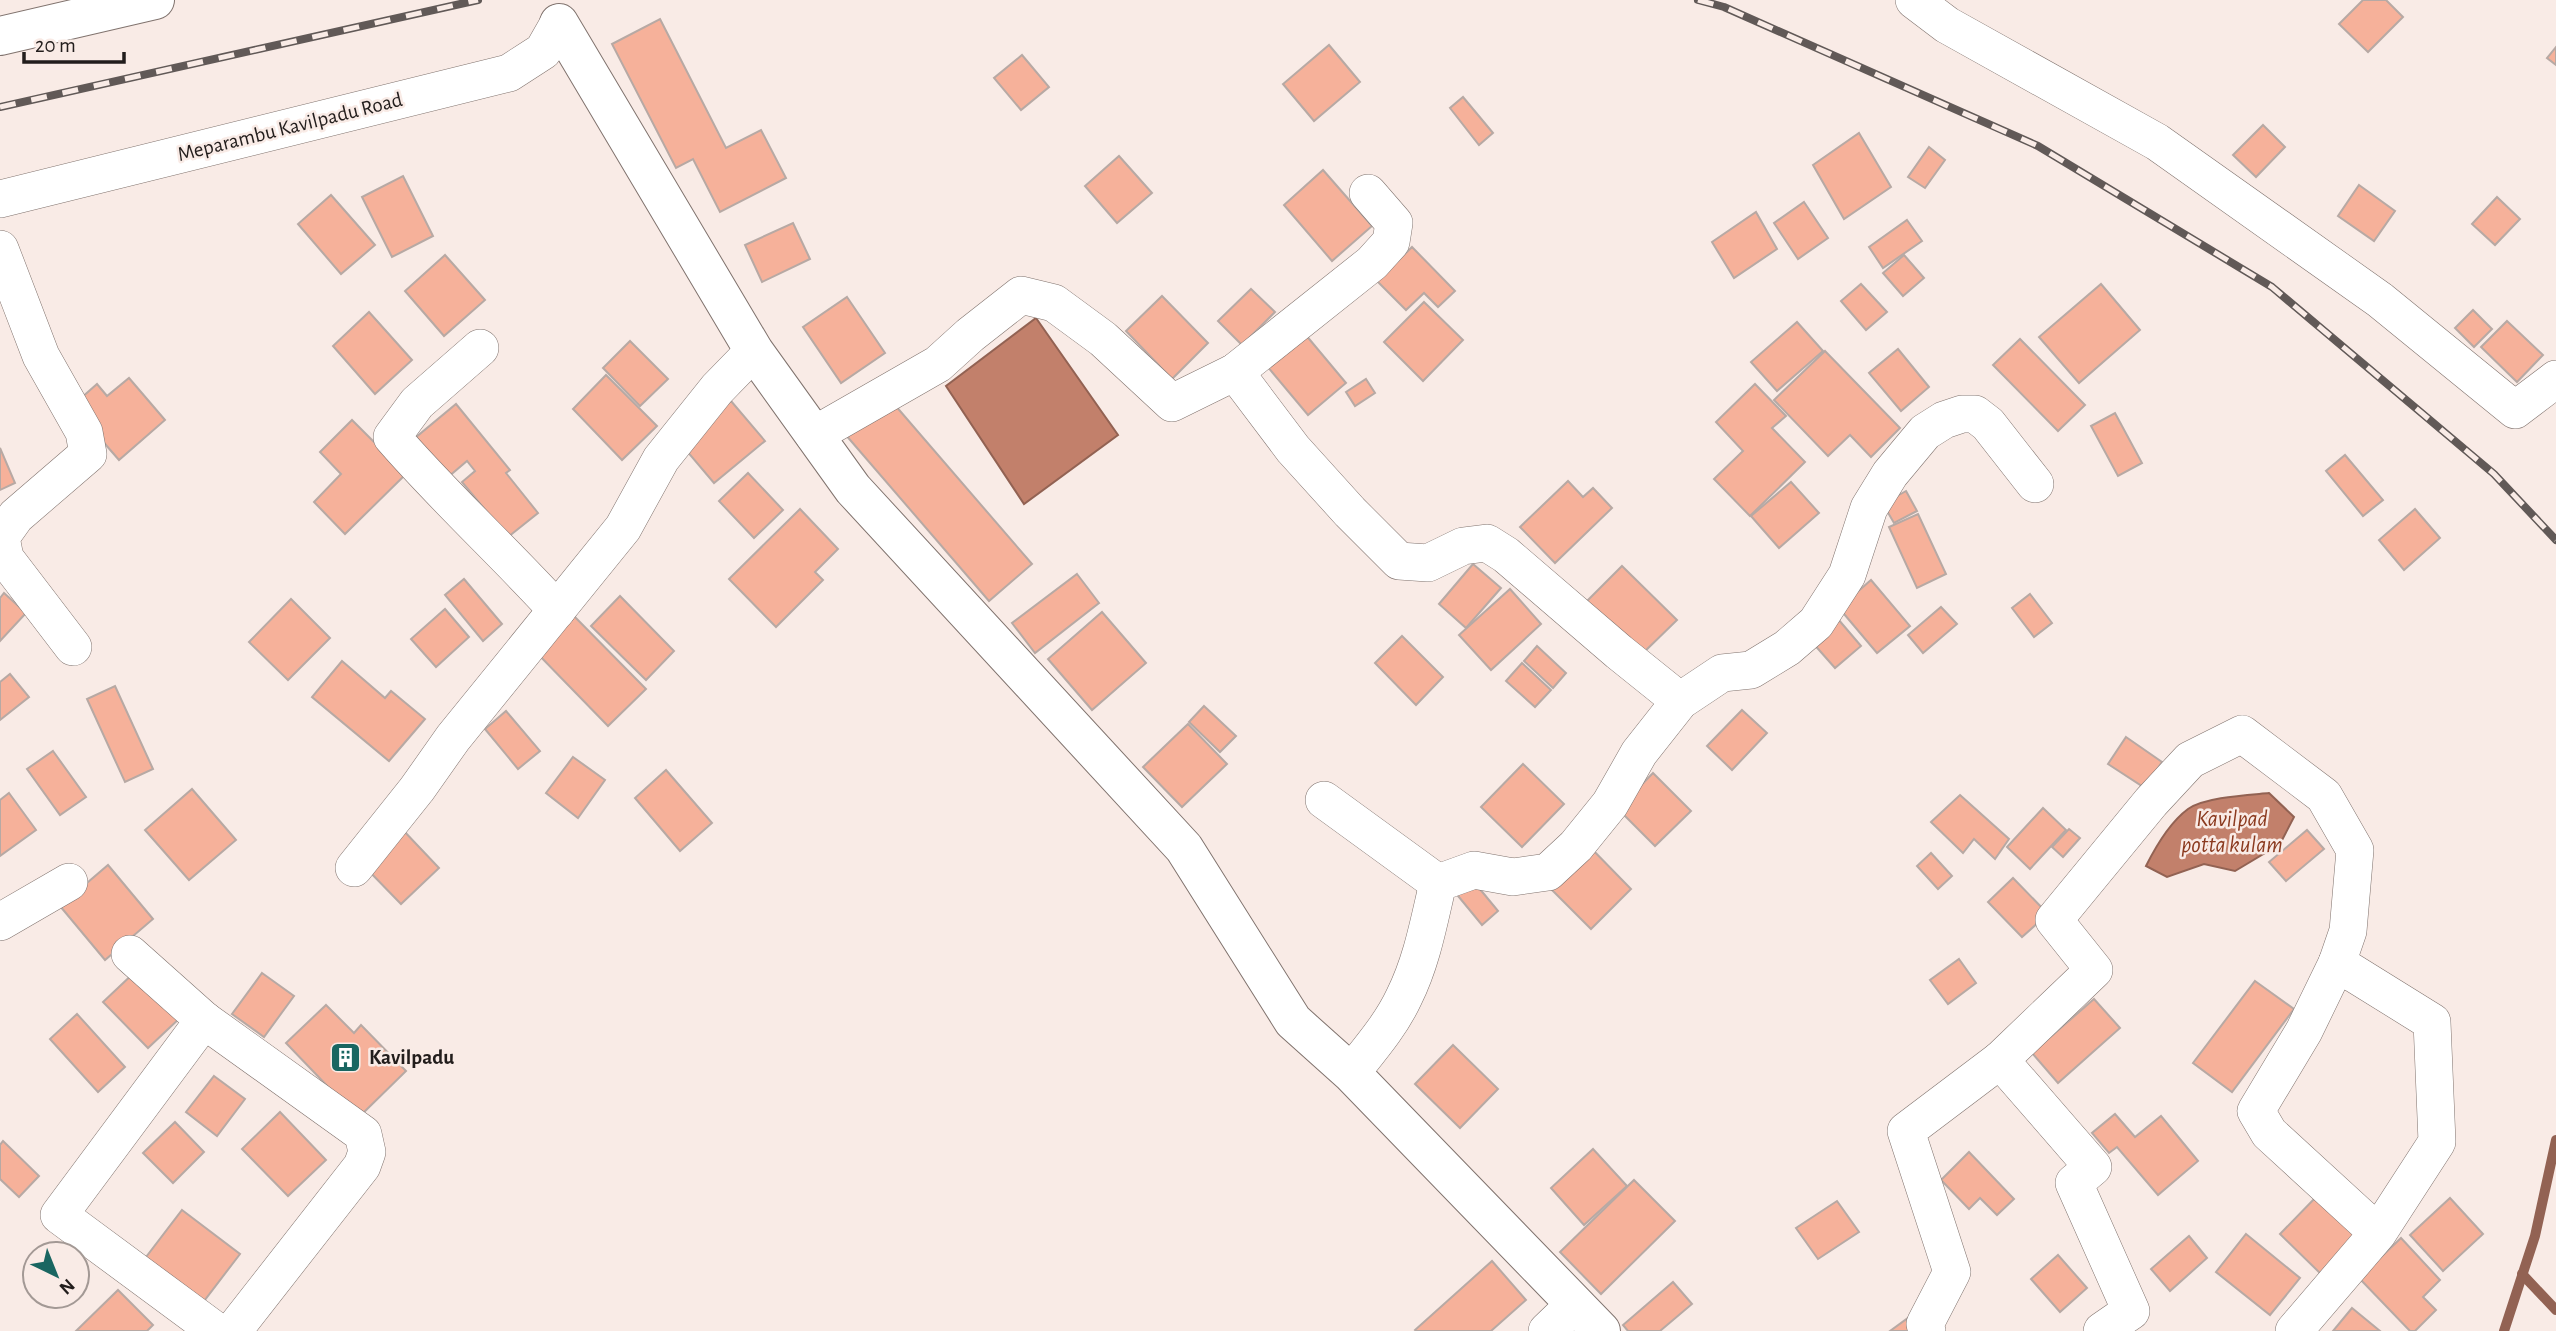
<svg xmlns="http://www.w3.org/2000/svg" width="2556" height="1331" viewBox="0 0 2556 1331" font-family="'Alegreya Sans',sans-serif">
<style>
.water{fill:#c2806b;stroke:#926253;stroke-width:2}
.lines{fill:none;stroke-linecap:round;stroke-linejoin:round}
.stream{stroke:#926253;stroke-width:10}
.building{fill:#f6b19a;stroke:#b7a9a4;stroke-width:2}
.street-casing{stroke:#80736e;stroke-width:38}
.secondary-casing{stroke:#80736e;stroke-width:40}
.street{stroke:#fff;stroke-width:37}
.secondary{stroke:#fff;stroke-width:38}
.rail-casing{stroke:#615957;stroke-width:8}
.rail{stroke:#f9ebe6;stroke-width:5;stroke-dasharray:16;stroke-linecap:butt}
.labels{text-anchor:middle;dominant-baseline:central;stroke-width:5;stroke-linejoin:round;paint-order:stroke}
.street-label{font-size:21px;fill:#221d1c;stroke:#f9ebe6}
.poi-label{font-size:21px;font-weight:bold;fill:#221d1c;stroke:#f9ebe6;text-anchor:start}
.water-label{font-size:23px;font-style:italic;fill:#8b3a1f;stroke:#f9ebe6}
</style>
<rect width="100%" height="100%" fill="#f9ebe6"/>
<g class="water">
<polygon points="1036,318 1118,435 1024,504 946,386"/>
<path d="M 2269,793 L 2294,817 L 2280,844 L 2235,871 L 2204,864 L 2167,877 L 2146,866 C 2156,846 2169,823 2188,809 C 2205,797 2249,795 2269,793 Z"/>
</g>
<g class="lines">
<g class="stream">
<polyline points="2522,1274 2556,1310"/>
<polyline points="2504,1331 2535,1236 2556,1140"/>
</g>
</g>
<g class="building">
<polygon points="2363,0 2386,0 2403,17 2368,52 2339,24"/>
<polygon points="660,19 726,148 761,130 786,178 720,212 693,159 676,168 612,44"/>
<polygon points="1329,45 1360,82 1314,121 1283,84"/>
<polygon points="2556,47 2556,65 2547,58"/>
<polygon points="1022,55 1049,87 1021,110 994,78"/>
<polygon points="1463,97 1493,133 1479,145 1450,108"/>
<polygon points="2263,125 2285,147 2256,177 2233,155"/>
<polygon points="1859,133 1891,187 1844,219 1813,165"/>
<polygon points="1929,147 1945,160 1925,188 1908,177"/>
<polygon points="1119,156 1152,193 1117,223 1085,186"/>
<polygon points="1323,170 1372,226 1332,261 1284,205"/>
<polygon points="403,176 433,236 392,257 362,197"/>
<polygon points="2359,185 2395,211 2374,241 2338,216"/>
<polygon points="331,195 375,245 341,274 298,224"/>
<polygon points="2497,197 2520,219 2495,245 2472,224"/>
<polygon points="1804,202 1828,238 1798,259 1774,223"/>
<polygon points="1756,212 1777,249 1734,278 1712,242"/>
<polygon points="1907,220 1922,241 1883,268 1869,247"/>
<polygon points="793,223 810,259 762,282 745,245"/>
<polygon points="1412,247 1455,291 1438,307 1424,293 1406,310 1377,281"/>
<polygon points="445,255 485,300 444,336 405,291"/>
<polygon points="1904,255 1924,278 1903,296 1883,273"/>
<polygon points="1861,284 1887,312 1866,330 1841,301"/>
<polygon points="2101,284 2140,330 2079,383 2039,337"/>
<polygon points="1251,289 1275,312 1242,345 1218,321"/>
<polygon points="1162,296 1208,343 1172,379 1126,331"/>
<polygon points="847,297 885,353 841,383 803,327"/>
<polygon points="1424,302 1463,340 1423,381 1384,342"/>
<polygon points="2473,310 2492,329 2474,347 2455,328"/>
<polygon points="369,312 412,360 375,394 333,346"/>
<polygon points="2507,321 2543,355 2517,382 2481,347"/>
<polygon points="1797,322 1823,351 1777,391 1751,362"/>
<polygon points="1305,334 1346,383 1308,415 1267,366"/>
<polygon points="2020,339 2085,405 2058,431 1993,365"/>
<polygon points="630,341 668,379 640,406 603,368"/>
<polygon points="1898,349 1929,387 1901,411 1869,373"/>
<polygon points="1825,351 1900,428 1871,457 1850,435 1828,456 1774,400"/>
<polygon points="606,375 657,426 622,460 573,409"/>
<polygon points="129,378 165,420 119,460 72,406 97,384 107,396"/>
<polygon points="1366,379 1375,393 1355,406 1346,392"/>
<polygon points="1755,384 1786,416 1772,428 1805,462 1750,516 1714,479 1743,451 1716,422"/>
<polygon points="888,397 1032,564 989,601 845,434"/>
<polygon points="731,401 765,441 714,483 680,443"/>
<polygon points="456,404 510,470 506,473 538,513 508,537 462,482 475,471 467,461 441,483 409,443"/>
<polygon points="2115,413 2142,463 2118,476 2091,426"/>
<polygon points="352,420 406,474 345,534 314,502 341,474 320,452"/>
<polygon points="0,448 15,483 0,490"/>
<polygon points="2345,455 2383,500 2363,516 2326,471"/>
<polygon points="748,473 783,510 754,538 719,501"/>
<polygon points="1568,481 1583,497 1593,488 1612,508 1555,563 1520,527"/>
<polygon points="1791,482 1819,513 1779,548 1751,516"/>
<polygon points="1906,491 1917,511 1894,523 1883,504"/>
<polygon points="800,509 838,549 815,572 823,580 776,627 729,579"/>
<polygon points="2415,509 2440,538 2404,570 2379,540"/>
<polygon points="1918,514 1946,574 1917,588 1889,527"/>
<polygon points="1473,564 1501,588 1466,628 1439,604"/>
<polygon points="1622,566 1677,620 1640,656 1586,602"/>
<polygon points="1077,574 1099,603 1035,653 1012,623"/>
<polygon points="464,579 502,624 483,641 445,595"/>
<polygon points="1871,580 1910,626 1877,653 1839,608"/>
<polygon points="1510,589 1541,624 1491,670 1459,635"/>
<polygon points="4,593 26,613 0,641 0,598"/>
<polygon points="2030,594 2052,623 2034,637 2012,608"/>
<polygon points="620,596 674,651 646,680 591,626"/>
<polygon points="291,599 330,638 288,680 249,642"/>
<polygon points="1941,607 1957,624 1923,653 1908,635"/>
<polygon points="445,609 469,637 436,667 411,639"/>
<polygon points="570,612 646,689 608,726 533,649"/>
<polygon points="1102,612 1146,663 1092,710 1048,659"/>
<polygon points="1838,619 1861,646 1835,668 1812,642"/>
<polygon points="1402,636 1443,677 1416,705 1375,663"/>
<polygon points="1537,646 1566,673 1553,688 1524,661"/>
<polygon points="342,661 385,698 391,691 425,719 389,761 312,697"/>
<polygon points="1522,663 1551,690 1535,707 1506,681"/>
<polygon points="10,674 29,697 0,720 0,682"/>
<polygon points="115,686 153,769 125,782 87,699"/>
<polygon points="1204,706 1236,736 1220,752 1189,722"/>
<polygon points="1742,710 1767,733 1732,770 1707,746"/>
<polygon points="506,711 540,751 518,769 485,729"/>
<polygon points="1188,724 1227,764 1182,807 1143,767"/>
<polygon points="2126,737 2162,762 2145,788 2108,764"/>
<polygon points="53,751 86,797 60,815 27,769"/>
<polygon points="573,757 605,780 578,818 546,793"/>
<polygon points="1523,764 1564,804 1522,847 1481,807"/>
<polygon points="666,770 712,823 680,851 635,798"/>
<polygon points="1653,773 1691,811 1655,846 1618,809"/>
<polygon points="192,789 236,840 189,880 145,830"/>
<polygon points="9,793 36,830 0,856 0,800"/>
<polygon points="1960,795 2009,839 1995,859 1974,839 1963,853 1931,822"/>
<polygon points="2043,808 2066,830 2030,869 2007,847"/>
<polygon points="402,829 439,868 401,904 364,866"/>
<polygon points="2069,829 2080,838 2063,857 2052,847"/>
<polygon points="2307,830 2324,849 2286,881 2269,862"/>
<polygon points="1586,843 1631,889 1591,929 1545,883"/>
<polygon points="1931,853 1952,876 1938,889 1917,866"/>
<polygon points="108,865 153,919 105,960 60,906"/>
<polygon points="1470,877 1498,911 1482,925 1454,891"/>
<polygon points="2013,878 2048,914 2022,937 1988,902"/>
<polygon points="1959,959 1976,983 1948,1004 1930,980"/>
<polygon points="137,970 182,1016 148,1048 103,1002"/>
<polygon points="262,973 294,996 264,1037 232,1014"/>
<polygon points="2255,981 2294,1009 2232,1092 2193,1063"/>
<polygon points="2094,999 2120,1028 2058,1083 2032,1053"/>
<polygon points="326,1005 354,1033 361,1025 406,1071 358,1118 286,1043"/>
<polygon points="77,1014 125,1067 98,1092 50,1039"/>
<polygon points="1453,1045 1498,1089 1460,1128 1415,1084"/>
<polygon points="214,1076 245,1099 217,1136 186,1112"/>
<polygon points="280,1112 326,1160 288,1196 242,1149"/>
<polygon points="2115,1114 2135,1137 2161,1116 2198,1161 2158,1195 2117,1147 2109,1153 2092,1133"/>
<polygon points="175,1122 204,1152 173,1183 143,1153"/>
<polygon points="3,1141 39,1176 19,1197 0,1179 0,1145"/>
<polygon points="1593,1149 1627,1186 1584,1225 1551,1188"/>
<polygon points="1969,1152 2014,1199 1997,1215 1980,1198 1969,1209 1941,1180"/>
<polygon points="1634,1180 1675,1221 1601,1294 1560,1252"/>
<polygon points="2318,1195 2362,1238 2324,1277 2280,1234"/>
<polygon points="2450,1198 2483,1234 2443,1271 2410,1235"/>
<polygon points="1837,1201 1859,1232 1818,1259 1796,1228"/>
<polygon points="182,1210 240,1254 201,1305 143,1261"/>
<polygon points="2246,1234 2300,1278 2270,1315 2216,1272"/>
<polygon points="2189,1236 2207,1258 2170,1291 2151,1269"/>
<polygon points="2401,1238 2440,1280 2423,1297 2436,1310 2415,1331 2410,1331 2359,1278"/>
<polygon points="2058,1255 2087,1288 2060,1312 2031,1279"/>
<polygon points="1492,1261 1526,1300 1491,1331 1416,1331 1415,1330"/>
<polygon points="1673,1282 1692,1304 1660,1331 1628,1331 1623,1325"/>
<polygon points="118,1290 153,1325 147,1331 76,1331"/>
<polygon points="1923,1307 1940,1331 1890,1331"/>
<polygon points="2352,1308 2380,1331 2333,1331"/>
</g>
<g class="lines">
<defs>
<g id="street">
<polyline points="1914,0 1947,25 2157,142 2380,300 2515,410 2556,379"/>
<polyline points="0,199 509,73 543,51 559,23"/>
<polyline points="0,249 41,356 84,432 88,454 16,516 1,537 5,558 73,647"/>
<path d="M 480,348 L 417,403 L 392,437 C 444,497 503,551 557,610"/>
<polyline points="1235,372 1293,449 1350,512 1399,561 1428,563 1463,546 1487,543 1506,555 1619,652 1680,701"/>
<polyline points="814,435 938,364 970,335 1021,295 1054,303 1103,339 1172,403 1235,372 1372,263 1391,242 1394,223 1368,193"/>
<polyline points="1324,800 1438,883"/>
<polyline points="354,868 417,789 453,738 623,528 661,459 717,389 754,351"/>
<polyline points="0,922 69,882"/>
<polyline points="130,954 204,1020 59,1215 216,1331"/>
<polyline points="204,1020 363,1134 367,1152 362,1166 233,1331"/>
<path d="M 1351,1073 C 1370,1049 1391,1025 1404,997 C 1422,961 1429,921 1438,883 L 1474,870 L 1513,877 L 1548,872 L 1576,846 L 1610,804 L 1639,753 L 1680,701 L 1722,673 L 1751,670 L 1787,648 L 1816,623 L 1847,575 L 1869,508 L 1890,474 L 1925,432 L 1944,420 L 1962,414 L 1975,414 L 1988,424 L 2035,484"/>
<polyline points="1547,1331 1574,1305"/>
<polyline points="1927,1331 1925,1324 1952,1272 1906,1131 2000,1060"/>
<polyline points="2102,1331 2131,1311 2074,1183 2093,1167 2000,1060 2094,970 2054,920 2151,802 2190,760 2242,734 2324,796 2355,850 2348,931 2337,963"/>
<polyline points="2294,1331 2378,1233 2437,1142 2432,1022 2337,963 2304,1031 2256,1111 2269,1133 2378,1233"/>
</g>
<g id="secondary">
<polyline points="559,23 754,351 853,489 1184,848 1293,1021 1351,1073 1601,1331"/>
<polyline points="0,36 155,0"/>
</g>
</defs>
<use href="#street" class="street-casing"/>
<use href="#secondary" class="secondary-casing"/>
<use href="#street" class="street"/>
<use href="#secondary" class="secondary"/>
<defs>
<g id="rail">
<polyline points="1698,0 1724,7 2038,146 2272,287 2494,474 2556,540"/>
<polyline points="0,107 478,0"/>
</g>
</defs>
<use href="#rail" class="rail-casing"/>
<use href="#rail" class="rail"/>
</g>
<defs>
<symbol id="building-square" viewBox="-11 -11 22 22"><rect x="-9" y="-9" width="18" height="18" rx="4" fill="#196661" stroke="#f9ebe6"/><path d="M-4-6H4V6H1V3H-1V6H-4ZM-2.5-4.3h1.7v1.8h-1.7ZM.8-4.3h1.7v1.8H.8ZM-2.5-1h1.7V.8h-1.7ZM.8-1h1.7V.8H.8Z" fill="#fff"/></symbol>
</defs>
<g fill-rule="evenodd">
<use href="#building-square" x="328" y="1040" width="35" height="35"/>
</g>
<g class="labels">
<g class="street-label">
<text transform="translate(290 127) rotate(-14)">Meparambu Kavilpadu Road</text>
</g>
<g class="poi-label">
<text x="369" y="1057">Kavilpadu</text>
</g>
<g class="water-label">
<text x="2232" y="819">Kavilpad<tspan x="2232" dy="26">potta kulam</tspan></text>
</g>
</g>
<g transform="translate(56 1275) rotate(137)"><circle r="33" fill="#f9ebe6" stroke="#a39995" stroke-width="2"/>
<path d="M0-5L12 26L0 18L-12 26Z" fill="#196661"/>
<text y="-10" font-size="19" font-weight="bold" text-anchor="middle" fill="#221d1c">N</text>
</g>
<path d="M24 52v10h100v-10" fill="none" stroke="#221d1c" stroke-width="3.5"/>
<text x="35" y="52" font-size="21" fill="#221d1c" stroke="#f9ebe6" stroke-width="5" paint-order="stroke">20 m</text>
</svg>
